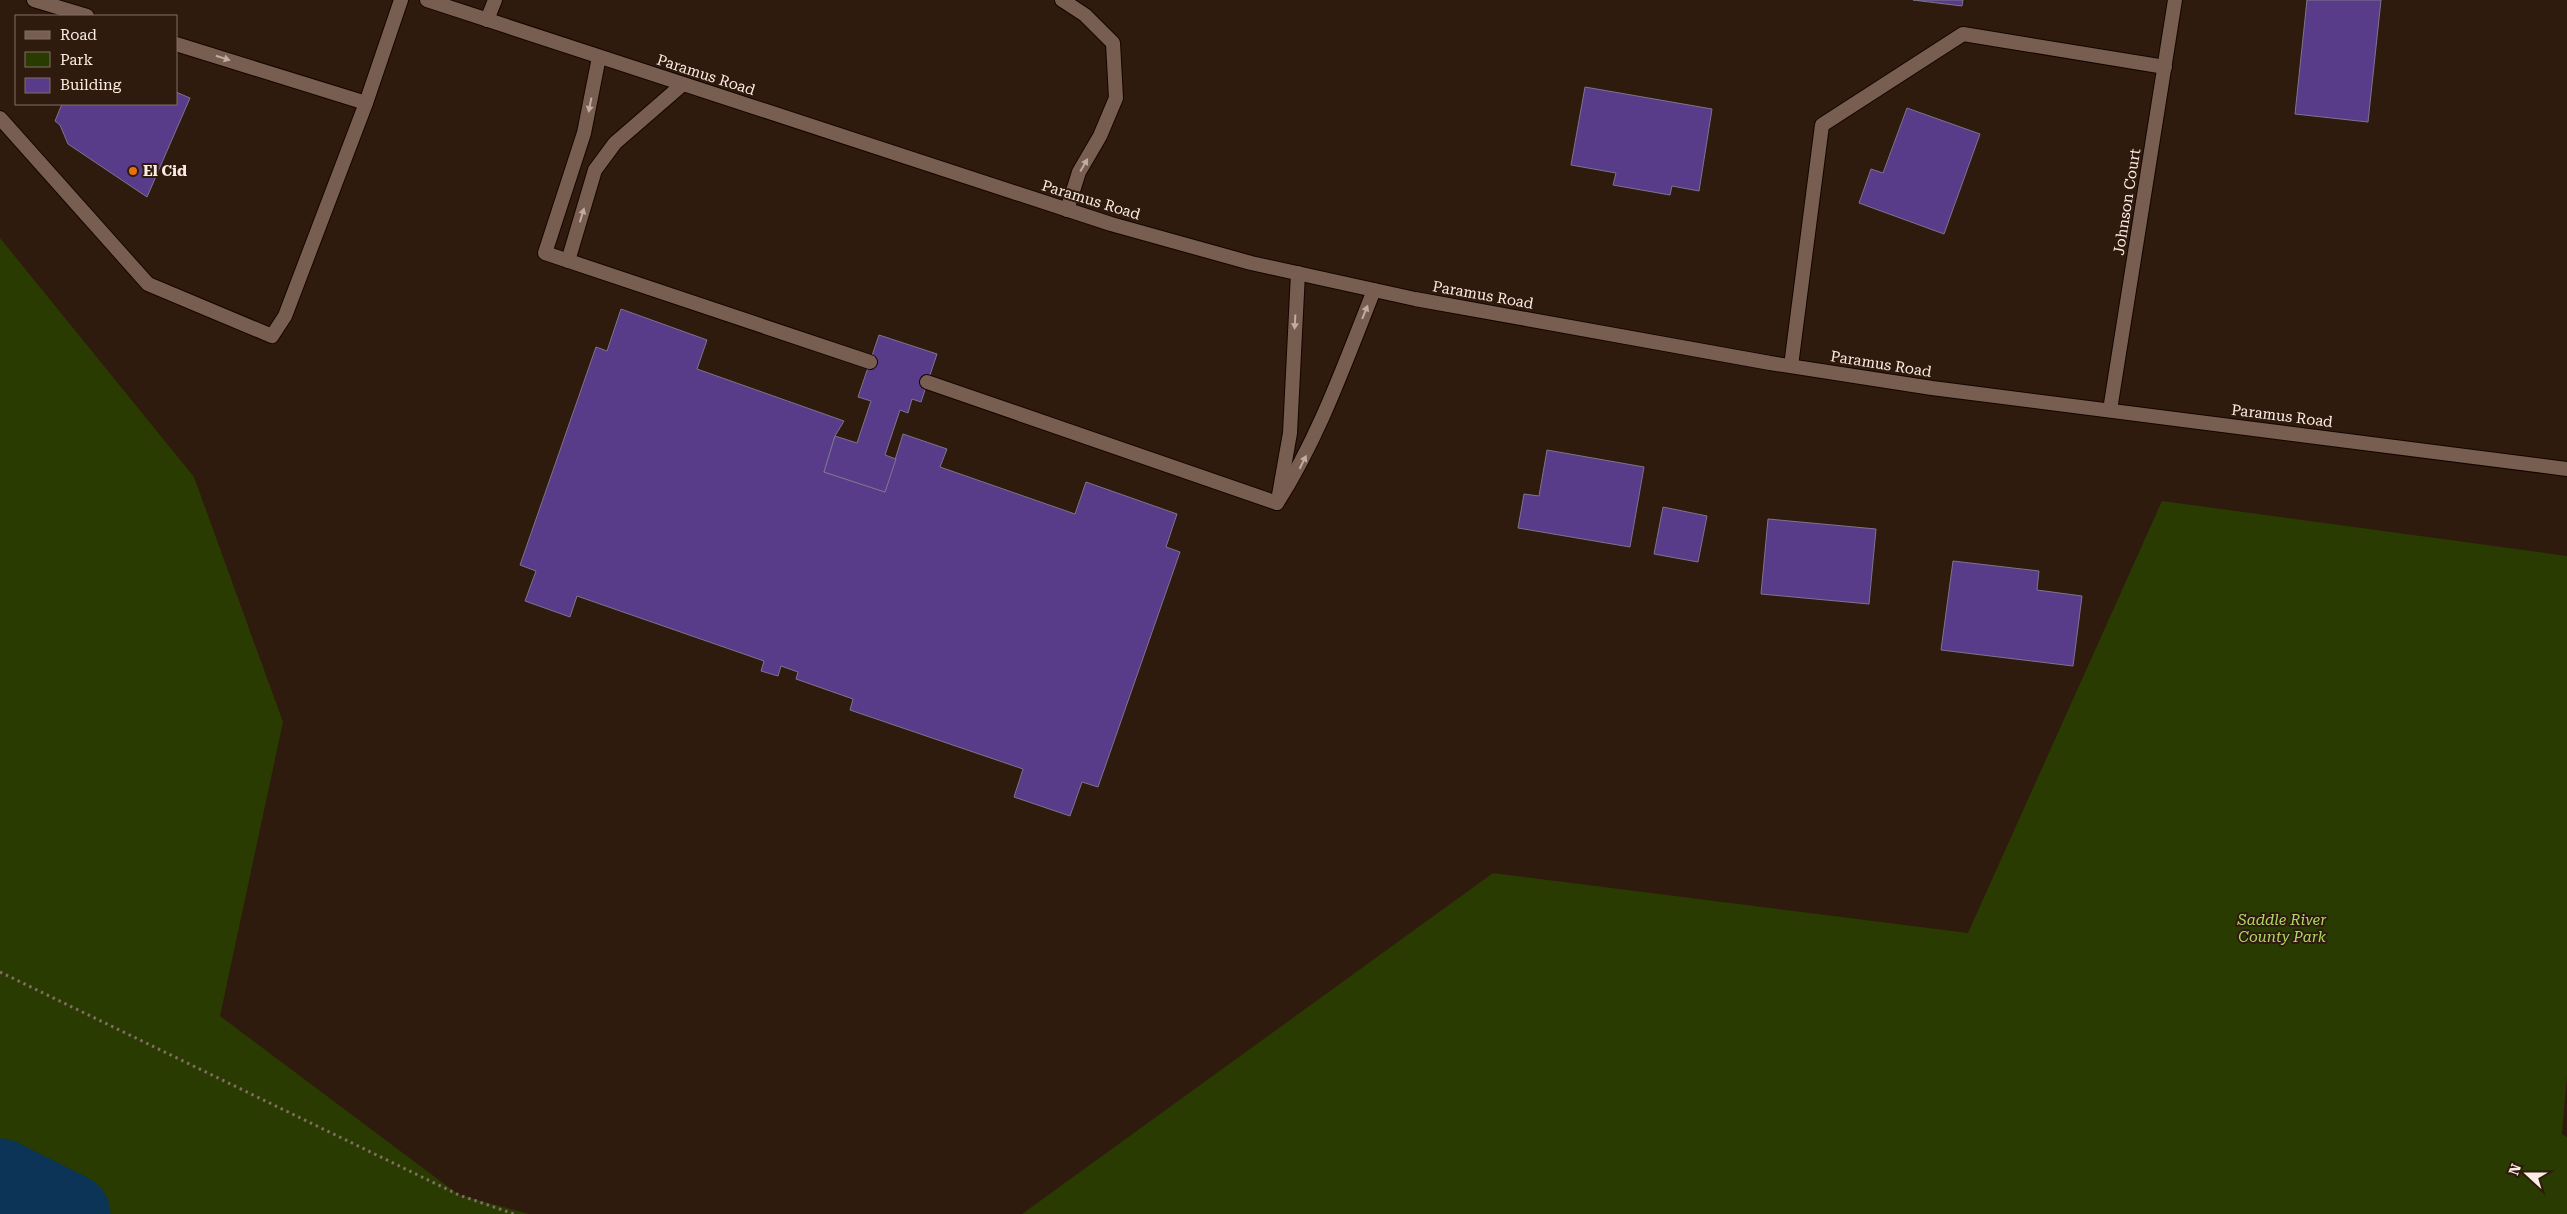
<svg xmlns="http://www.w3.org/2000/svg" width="2567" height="1214" viewBox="0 0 2567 1214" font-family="'Roboto Serif',serif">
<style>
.green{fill:#293b01}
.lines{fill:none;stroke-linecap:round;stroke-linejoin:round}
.river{stroke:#0b3456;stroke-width:81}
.building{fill:#583b89;stroke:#7c758e}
.service-casing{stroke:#160400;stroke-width:16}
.minor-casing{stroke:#160400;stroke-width:16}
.secondary-casing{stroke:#160400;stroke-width:16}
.path{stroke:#806d63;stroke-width:3;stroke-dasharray:2.5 4;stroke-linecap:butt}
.service{stroke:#775e50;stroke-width:14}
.minor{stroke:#775e50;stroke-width:14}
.secondary{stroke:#775e50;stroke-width:14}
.oneway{fill:#c0aca1}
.food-dot{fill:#e8710a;stroke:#2f1a0e;stroke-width:2}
.labels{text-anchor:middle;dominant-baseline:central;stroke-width:4;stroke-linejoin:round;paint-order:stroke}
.street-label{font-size:15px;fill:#fbece4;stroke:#2f1a0e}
.poi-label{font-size:15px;font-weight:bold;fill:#fbece4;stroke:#2f1a0e;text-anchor:start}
.park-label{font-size:15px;font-style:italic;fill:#aeda64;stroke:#2f1a0e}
</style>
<rect width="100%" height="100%" fill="#2f1a0e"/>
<g class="green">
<polygon points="0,238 194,477 283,722 220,1016 459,1195 529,1214 0,1214"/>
<polygon points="2162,501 2567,556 2567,1077 2562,1134 2567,1137 2567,1214 1022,1214 1493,873 1968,933"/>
</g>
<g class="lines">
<polyline class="river" points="0,1179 70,1214"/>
</g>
<g class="building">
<polygon points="1913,0 1963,0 1962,6"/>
<polygon points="2307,0 2381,0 2368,122 2295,114"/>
<polygon points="1585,87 1712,109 1699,191 1672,186 1670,195 1613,185 1616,173 1571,165"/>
<polygon points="176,92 190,98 147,197 68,144 60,125 55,121 62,104 176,104"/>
<polygon points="1907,108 1980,134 1944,234 1859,203 1871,169 1883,173"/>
<polygon points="621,309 707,340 697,369 844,421 835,436 824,472 885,492 903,434 947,449 940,467 1075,514 1086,482 1177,514 1166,547 1180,552 1098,787 1082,782 1070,816 1014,797 1023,769 850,710 853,699 796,679 798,672 781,666 778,676 761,671 764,661 577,596 570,617 525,601 536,571 520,565 596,347 607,351"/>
<polygon points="879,335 937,354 921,402 912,399 908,413 900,410 885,455 896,459 885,492 824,472 835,436 857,443 871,401 858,397"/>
<polygon points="1547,450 1644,467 1630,547 1518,528 1524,494 1539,496"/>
<polygon points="1663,507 1707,516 1698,562 1654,554"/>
<polygon points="1768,519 1876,529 1869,604 1761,594"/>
<polygon points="1953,561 2039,571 2037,590 2082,596 2073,666 1941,650"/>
</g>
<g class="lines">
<defs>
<g id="service">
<polyline points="34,0 87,16"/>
<polyline points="1062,0 1085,15 1113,43 1116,98 1100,136 1079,172 1067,210"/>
<polyline points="487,20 495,0"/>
<polyline points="176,44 366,103"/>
<polyline points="599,57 584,133 545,253 870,362"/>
<polyline points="0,118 148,284 272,336 285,316 366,103 401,0"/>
<polyline points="568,261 595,170 615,143 683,84"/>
<polyline points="1791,366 1822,125 1963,34 2165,67"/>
<polyline points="927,382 1277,503"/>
<polyline points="1279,495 1290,433 1298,273"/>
<path d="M 1277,503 C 1319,437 1345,363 1374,290"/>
</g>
<polyline id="minor" points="2110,410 2175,0"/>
<polyline id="secondary" points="427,0 1111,224 1251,263 1415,299 1770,363 1932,388 2567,469"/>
</defs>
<use href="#service" class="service-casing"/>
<use href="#minor" class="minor-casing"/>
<use href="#secondary" class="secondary-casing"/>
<polyline class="path" points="0,972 459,1195 514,1214"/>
<use href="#service" class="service"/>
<use href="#minor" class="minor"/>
<use href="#secondary" class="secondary"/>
</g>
<defs><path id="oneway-solid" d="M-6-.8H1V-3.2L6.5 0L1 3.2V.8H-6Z" transform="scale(1.25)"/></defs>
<g class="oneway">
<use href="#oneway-solid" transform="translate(223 58) rotate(17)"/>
<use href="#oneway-solid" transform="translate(590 105) rotate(101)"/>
<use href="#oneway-solid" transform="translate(1084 165) rotate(-60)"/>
<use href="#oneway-solid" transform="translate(582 215) rotate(-73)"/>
<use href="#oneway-solid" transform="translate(1365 312) rotate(-68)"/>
<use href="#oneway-solid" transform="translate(1295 322) rotate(93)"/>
<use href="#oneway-solid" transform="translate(1303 462) rotate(-63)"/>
</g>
<circle class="food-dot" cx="133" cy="171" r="5"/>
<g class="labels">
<g class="street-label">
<text transform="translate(706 75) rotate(18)">Paramus Road</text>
<text transform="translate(1091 200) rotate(17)">Paramus Road</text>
<text transform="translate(2127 202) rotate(-81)">Johnson Court</text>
<text transform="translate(1483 295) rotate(10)">Paramus Road</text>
<text transform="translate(1881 364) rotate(9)">Paramus Road</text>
<text transform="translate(2282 416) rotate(7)">Paramus Road</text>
</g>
<g class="poi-label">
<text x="143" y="171">El Cid</text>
</g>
<g class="park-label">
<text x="2282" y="920">Saddle River<tspan x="2282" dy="17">County Park</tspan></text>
</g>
</g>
<rect x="15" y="15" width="162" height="90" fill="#2f1a0e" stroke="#816e64"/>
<rect x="25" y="31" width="25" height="8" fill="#775e50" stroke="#816e64"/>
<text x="60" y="40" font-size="15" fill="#fbece4">Road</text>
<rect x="25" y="52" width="25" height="15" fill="#293b01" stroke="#816e64"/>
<text x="60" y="65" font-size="15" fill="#fbece4">Park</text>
<rect x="25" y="78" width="25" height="15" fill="#583b89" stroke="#816e64"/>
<text x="60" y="90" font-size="15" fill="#fbece4">Building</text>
<g transform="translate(2527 1174) rotate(291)" stroke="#2f1a0e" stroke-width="4" paint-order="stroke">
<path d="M0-4L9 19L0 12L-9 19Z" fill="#fbece4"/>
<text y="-8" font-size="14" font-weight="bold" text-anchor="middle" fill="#fbece4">N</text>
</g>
</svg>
